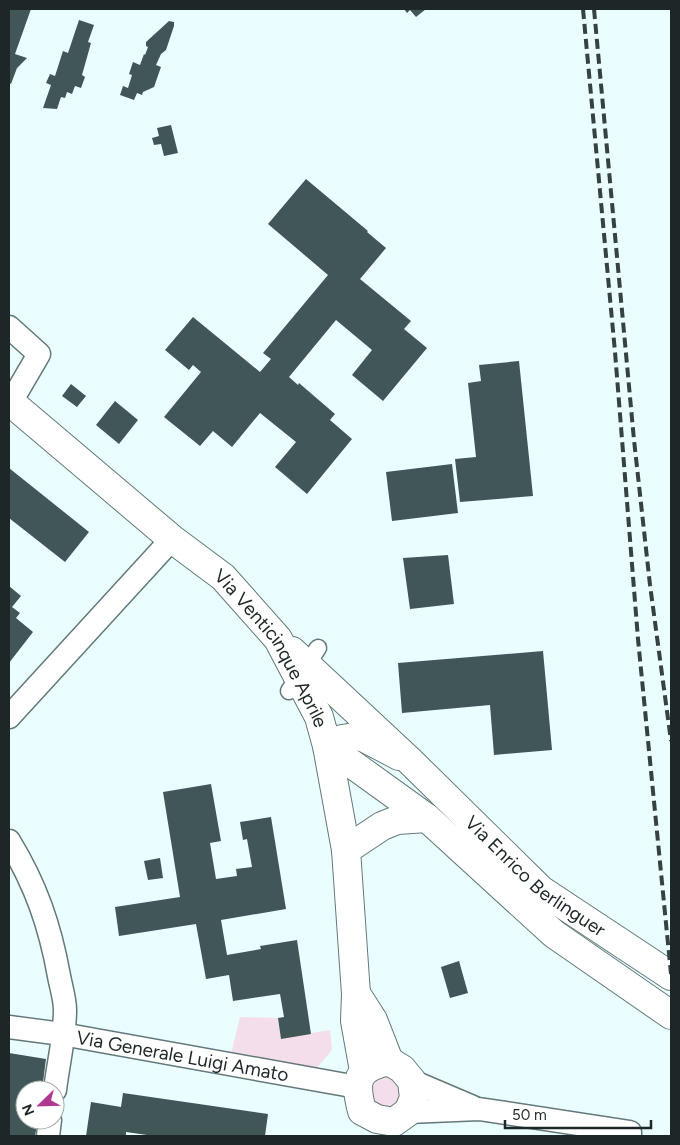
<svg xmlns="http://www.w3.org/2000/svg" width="680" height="1145" viewBox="0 0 680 1145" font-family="Figtree,sans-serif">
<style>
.green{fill:#f4deec}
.building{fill:#415657}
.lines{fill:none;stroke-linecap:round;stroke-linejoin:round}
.pedestrian-casing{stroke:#63787a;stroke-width:19}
.minor-casing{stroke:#63787a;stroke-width:25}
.tertiary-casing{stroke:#63787a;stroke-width:30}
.secondary-casing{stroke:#63787a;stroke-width:30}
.pedestrian{stroke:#fff;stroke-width:16}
.minor{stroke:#fff;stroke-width:22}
.tertiary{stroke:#fff;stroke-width:28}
.secondary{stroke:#fff;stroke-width:28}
.rail{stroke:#364142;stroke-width:4;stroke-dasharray:10 5;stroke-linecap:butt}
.labels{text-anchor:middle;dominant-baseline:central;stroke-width:5;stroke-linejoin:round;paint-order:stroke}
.street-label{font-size:19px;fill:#1e2728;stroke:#fff}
</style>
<rect width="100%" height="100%" fill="#eafeff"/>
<g class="green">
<polygon points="240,1017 278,1018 281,1038 330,1030 332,1050 316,1069 231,1054"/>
<circle cx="386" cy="1092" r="15"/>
</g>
<g class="building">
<polygon points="10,9 31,9 15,54 27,58 17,68 11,84 9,83 9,13"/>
<polygon points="404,9 426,9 416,17 410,10 407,13"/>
<polygon points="79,20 94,25 88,42 91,43 82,75 85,77 81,88 75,86 72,94 67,92 65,98 61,97 57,109 43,108 51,85 46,83 50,74 55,76 63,51 68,53"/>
<polygon points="169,21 174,22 174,26 166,50 161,54 156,65 161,67 154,87 143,92 142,95 137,93 134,100 120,95 123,86 128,88 132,75 129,74 133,62 140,65 144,54 145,55 148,47 146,46 146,42"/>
<polygon points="171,125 178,153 164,156 161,144 154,145 152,138 159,136 157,128"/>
<polygon points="306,179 368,231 367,232 386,248 360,279 411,321 404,329 427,348 383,401 352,375 372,350 336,320 289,377 298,385 299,383 335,414 330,420 352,439 307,494 275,467 296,442 260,413 232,447 213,431 200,446 164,417 201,372 193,365 189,370 165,350 193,317 260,372 271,359 263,353 328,275 268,224"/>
<polygon points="519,361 533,496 460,502 455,459 476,457 468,383 481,381 479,365"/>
<polygon points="71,384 86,396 77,407 62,396"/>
<polygon points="115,401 138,420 119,444 96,425"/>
<polygon points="452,464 458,513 392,521 386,472"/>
<polygon points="9,468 89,532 65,562 9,518"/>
<polygon points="448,555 454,604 410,609 403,558"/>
<polygon points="9,586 21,596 12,607 20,613 16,618 33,632 9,663"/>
<polygon points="543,651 552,750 494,755 490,705 402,713 398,663"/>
<polygon points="211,784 221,841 210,843 216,879 237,876 236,869 252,867 247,839 243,840 240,822 271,817 286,909 221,920 227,955 261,949 260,946 297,940 311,1034 281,1039 278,1018 284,1017 280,994 233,1001 229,975 206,979 196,924 119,936 115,907 180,897 163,792"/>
<polygon points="160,858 163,878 148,880 144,861"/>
<polygon points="459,961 468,993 450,998 441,967"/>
<polygon points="9,1053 46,1059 42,1090 25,1090 25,1120 38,1120 35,1136 9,1136"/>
<polygon points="123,1093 268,1114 265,1136 154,1136 126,1132 126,1136 86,1136 91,1102 121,1107"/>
</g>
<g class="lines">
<defs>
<polyline id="pedestrian" points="289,691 318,648"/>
<g id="minor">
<polyline points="9,327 39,354 11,402"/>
<polyline points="9,717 172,539"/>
<path d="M 9,841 C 36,885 50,926 59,976 C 61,987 65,999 65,1010 C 65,1037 58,1064 55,1090"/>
<path id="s1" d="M 9,1027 L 62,1034 L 346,1085 L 356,1088"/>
<polyline points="412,1081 473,1107"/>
<polyline points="408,1112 479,1109 630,1132 630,1136"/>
<polyline points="48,1136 50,1120"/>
</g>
<g id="tertiary">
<polyline points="346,850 382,826 397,820 427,818"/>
<polyline points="357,995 373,1020 389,1061"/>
<path d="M 389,1061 L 402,1069 L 412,1081 L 414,1098 L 408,1112 L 394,1122 L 377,1119 L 362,1111 C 354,1080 356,1069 389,1061 Z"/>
<polyline points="364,1071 355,1021 356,994 346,850 327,746 342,739 361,736 399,756"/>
</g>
<g id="secondary">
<path id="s2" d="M 9,401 L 172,539 L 223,577 L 278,639 L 319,717 L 327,746 L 427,818 L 554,934 L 671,1015"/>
<path id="s3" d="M 292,651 L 411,762 L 541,890 L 671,976"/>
</g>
</defs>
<use href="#pedestrian" class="pedestrian-casing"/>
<use href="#minor" class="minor-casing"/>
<use href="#tertiary" class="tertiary-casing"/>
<use href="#secondary" class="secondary-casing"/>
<use href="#pedestrian" class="pedestrian"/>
<use href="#minor" class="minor"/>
<use href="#tertiary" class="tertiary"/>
<use href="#secondary" class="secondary"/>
<g class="rail">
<polyline points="583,9 615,352 638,639 671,974"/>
<polyline points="594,9 634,440 650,585 671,741"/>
</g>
</g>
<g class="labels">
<g class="street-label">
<text stroke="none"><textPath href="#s2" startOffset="364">Via Venticinque Aprile</textPath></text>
<text stroke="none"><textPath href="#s3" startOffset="332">Via Enrico Berlinguer</textPath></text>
<text stroke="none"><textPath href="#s1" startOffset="176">Via Generale Luigi Amato</textPath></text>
</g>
</g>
<rect width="680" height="1145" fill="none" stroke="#1e2728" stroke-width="20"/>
<g transform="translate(40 1105) rotate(247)"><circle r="24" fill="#ffffff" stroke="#a5a9a9"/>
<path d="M0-4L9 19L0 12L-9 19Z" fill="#af3990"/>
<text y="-8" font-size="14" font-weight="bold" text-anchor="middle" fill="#1e2728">N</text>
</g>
<path d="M505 1120v8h146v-8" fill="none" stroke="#1e2728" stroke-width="2.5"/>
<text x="512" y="1120" font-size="15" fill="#1e2728" stroke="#ffffff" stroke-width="4" paint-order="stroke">50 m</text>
</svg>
